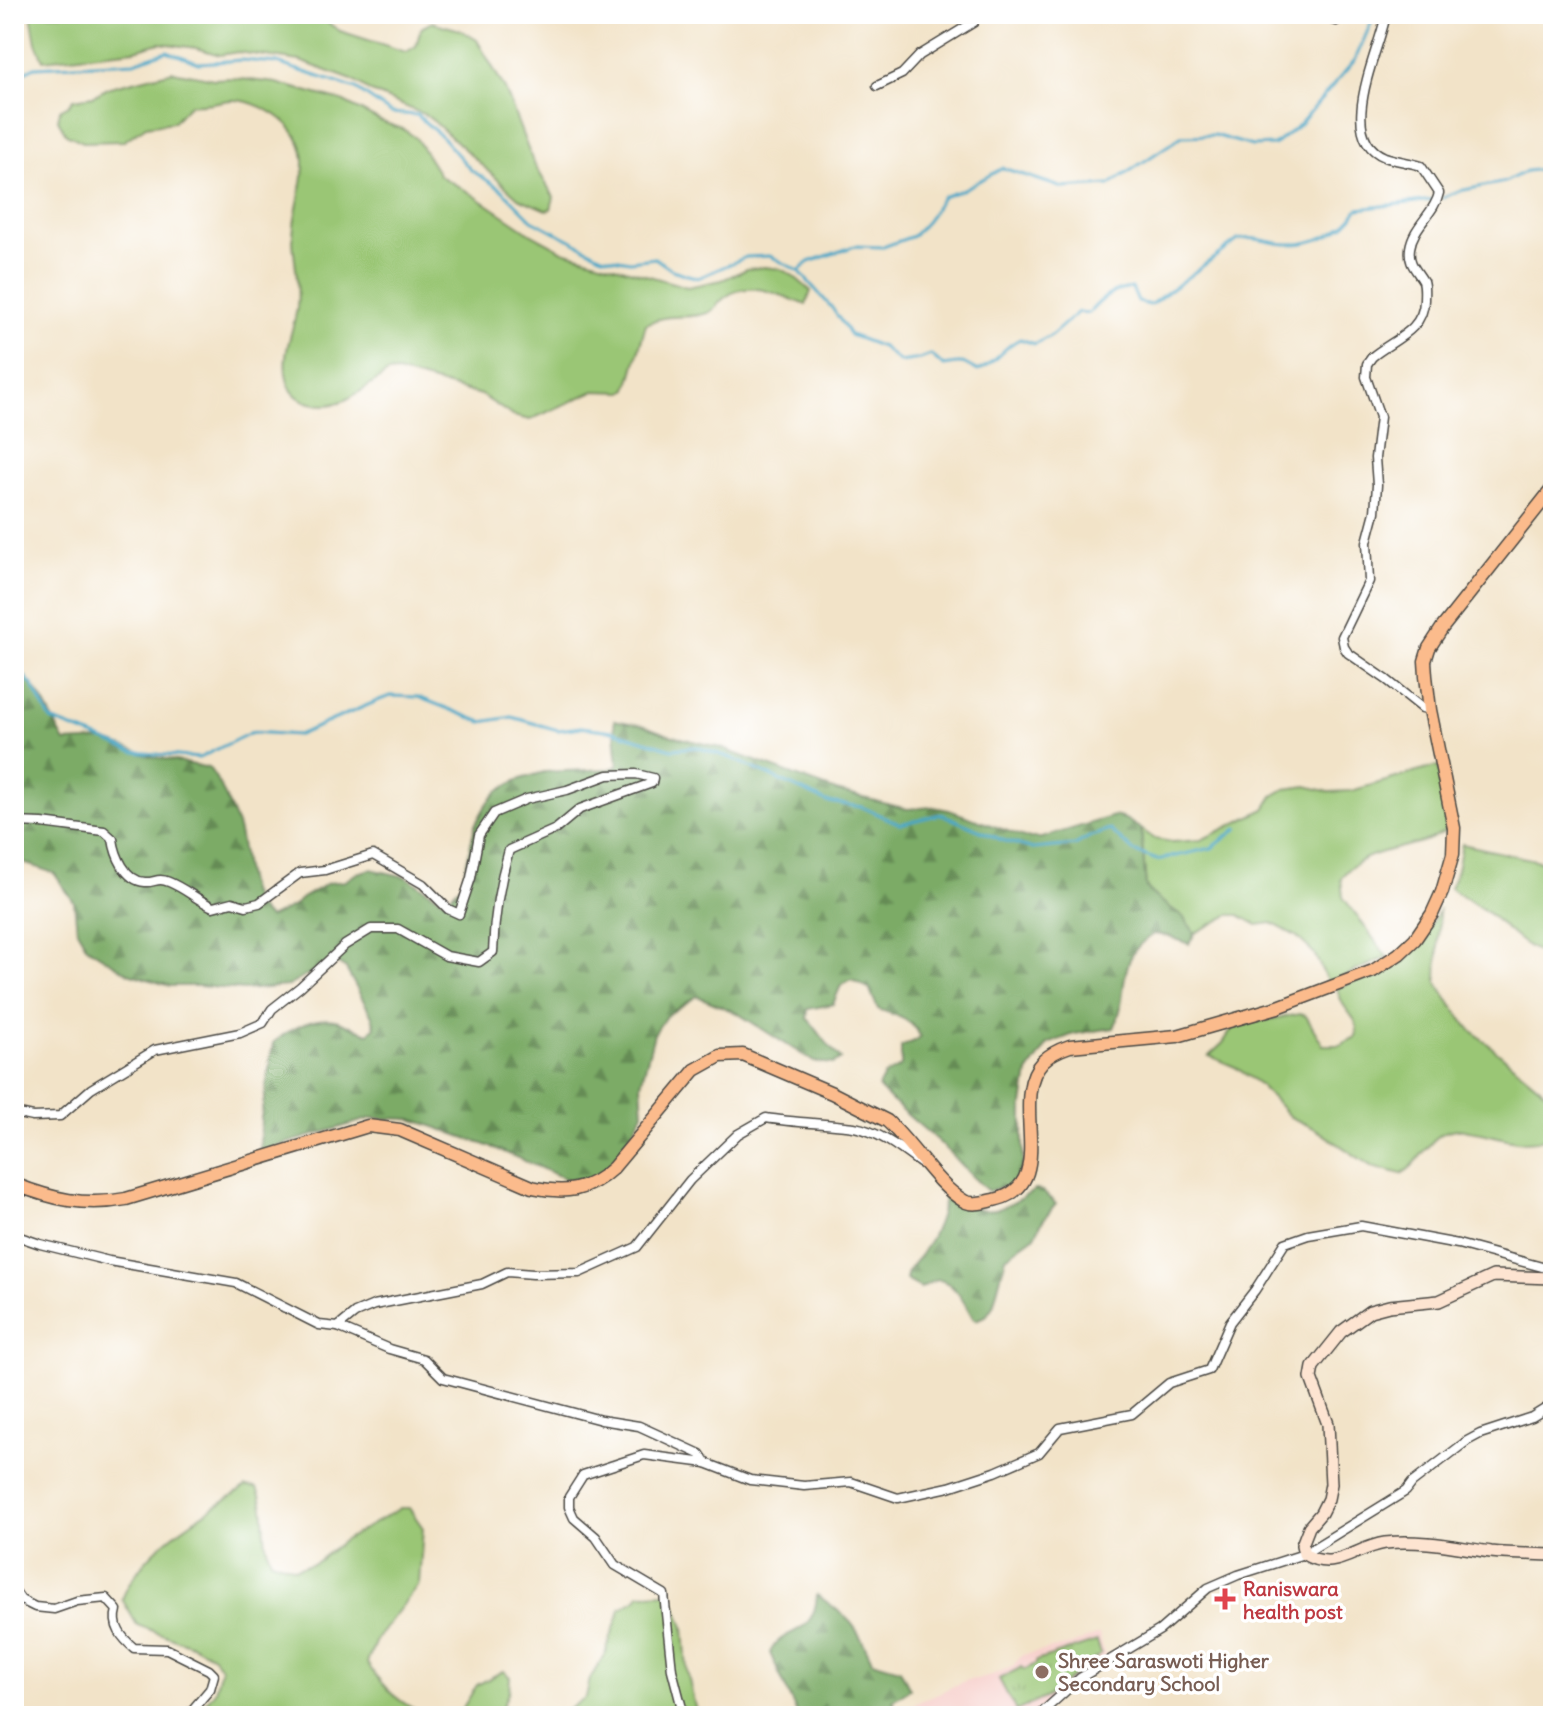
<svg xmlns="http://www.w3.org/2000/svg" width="1567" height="1730" viewBox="0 0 1567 1730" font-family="Delius,sans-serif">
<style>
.built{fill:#f7d0cc}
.green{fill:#9ac674;stroke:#627850;stroke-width:2}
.forest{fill:url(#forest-firs);stroke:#536b48;stroke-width:2}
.park{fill:url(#park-tufts);stroke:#627850;stroke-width:2}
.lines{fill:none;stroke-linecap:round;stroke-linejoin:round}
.stream{stroke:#47a6c6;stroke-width:3}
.street-casing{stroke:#494743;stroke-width:11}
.secondary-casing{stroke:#494743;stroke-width:14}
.primary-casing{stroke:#494743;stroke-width:15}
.street{stroke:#fff;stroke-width:8}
.secondary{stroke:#fde4d1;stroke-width:11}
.primary{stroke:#fbbb8c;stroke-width:12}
.health-dot{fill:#e0444e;stroke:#fff;stroke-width:3}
.education-dot{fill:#8d6e63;stroke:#fff;stroke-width:3}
.labels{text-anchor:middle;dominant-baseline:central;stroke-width:7;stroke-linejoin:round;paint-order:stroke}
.health-label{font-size:20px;font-weight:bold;fill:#be3a42;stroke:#fff;text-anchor:start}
.education-label{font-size:20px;font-weight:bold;fill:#785e54;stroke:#fff;text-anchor:start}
</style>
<defs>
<pattern id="forest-firs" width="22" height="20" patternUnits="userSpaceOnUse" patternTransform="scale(2)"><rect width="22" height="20" fill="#7bab66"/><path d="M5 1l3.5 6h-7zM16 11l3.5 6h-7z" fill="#658b54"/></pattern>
<pattern id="park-tufts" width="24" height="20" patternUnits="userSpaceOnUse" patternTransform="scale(2)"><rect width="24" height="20" fill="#9ac674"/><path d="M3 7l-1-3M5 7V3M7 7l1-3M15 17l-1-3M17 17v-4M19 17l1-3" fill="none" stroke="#7ea15f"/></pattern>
</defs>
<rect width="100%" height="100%" fill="#fff"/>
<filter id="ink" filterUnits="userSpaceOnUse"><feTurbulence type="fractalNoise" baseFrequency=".0125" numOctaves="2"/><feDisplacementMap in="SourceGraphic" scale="16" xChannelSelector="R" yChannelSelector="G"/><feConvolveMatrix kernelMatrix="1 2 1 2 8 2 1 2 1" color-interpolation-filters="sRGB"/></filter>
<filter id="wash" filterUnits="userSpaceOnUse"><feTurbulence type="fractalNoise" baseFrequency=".006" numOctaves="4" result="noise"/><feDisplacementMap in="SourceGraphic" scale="32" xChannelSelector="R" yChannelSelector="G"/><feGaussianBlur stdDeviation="1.8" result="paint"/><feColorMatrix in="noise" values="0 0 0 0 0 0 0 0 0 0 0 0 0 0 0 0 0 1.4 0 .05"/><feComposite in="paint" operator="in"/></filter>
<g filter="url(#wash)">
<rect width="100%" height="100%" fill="#f2e3c8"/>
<polygon class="built" points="1099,1634 1105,1656 1045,1705 1027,1716 898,1716 896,1712 967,1680 985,1678 1013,1666 1022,1655 1071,1645"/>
<g class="green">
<polygon points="31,14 315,14 340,31 406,52 416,46 421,28 432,22 460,30 477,40 505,89 533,162 554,197 551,209 546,210 518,198 428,116 371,92 352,80 300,61 238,52 220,55 196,48 160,43 135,50 43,60 36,43"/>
<path d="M 173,71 L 214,79 L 232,78 L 276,83 L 342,101 L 382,122 L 403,129 L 416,138 L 440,176 L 469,192 L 530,233 L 563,251 L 687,287 L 722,280 L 747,269 L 765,267 L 780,269 L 791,274 L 811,291 L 806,305 C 782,296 752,279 727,296 C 720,300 715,310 708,313 C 687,320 669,312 646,324 L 628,389 L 623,392 L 594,391 L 530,420 L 513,416 L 481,395 L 397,372 L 388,373 C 375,382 361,392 347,399 C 326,410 293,406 287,379 C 281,354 294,331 297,307 C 300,284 294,262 293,240 C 292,199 322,158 287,124 C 275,112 249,99 232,100 C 217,101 205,106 190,104 L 173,122 L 146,126 L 124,141 L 83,142 L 66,134 L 58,120 L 60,110 L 69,105 L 74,99 L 93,96 L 110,87 Z"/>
<path d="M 1438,766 L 1450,828 C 1443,832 1435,837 1428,840 C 1398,850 1360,851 1341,878 L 1343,897 L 1387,957 L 1328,983 L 1314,953 L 1296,936 L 1272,923 L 1257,925 L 1239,915 L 1229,915 L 1195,933 L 1183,917 L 1154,896 L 1146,887 L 1141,829 L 1155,839 L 1172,842 L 1201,840 L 1265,809 L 1273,796 L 1285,789 L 1307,786 L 1329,792 L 1351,791 Z"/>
<path d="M 1462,844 L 1553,864 L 1553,958 C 1528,950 1513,936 1494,918 C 1481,907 1465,898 1450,888 L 1457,870 Z"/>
<path d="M 1439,911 L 1437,982 L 1450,1003 L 1470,1029 L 1553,1098 L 1553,1135 C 1525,1151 1499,1134 1469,1131 C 1464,1130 1456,1128 1451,1130 C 1426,1137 1422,1164 1401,1174 L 1371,1166 L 1314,1128 L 1290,1117 L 1259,1084 L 1235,1067 L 1209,1056 L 1223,1043 L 1232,1029 L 1254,1022 L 1300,1014 L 1306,1016 L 1323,1045 L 1340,1045 L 1356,1037 C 1359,1020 1353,1019 1345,1007 C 1341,1002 1339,994 1337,988 L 1392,967 L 1417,946 Z"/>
<path d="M 246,1487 L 257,1488 C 269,1511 260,1537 271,1560 L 295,1568 L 315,1563 L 343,1541 L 401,1508 L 409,1508 L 423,1528 L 419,1584 L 376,1640 L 367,1663 C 384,1689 399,1704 429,1716 L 195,1716 L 215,1691 L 221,1668 L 213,1656 L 194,1646 L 137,1625 L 122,1599 C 144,1545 199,1517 246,1487 Z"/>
<polygon points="671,1593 684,1627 687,1671 697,1716 559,1716 586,1697 590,1679 606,1652 621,1608 638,1598 639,1594"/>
<polygon points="503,1671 510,1677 509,1691 498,1716 445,1716 462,1709 477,1685"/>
</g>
<g class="forest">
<path d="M 14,670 C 40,683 51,719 65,742 L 104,740 L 146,755 L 209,768 C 222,785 229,805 237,825 C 246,851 242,903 269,918 L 292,907 L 302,898 L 328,883 L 345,881 L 357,873 L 371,869 L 406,877 L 445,901 L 462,884 L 475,825 L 486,805 L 498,791 L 518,780 L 544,772 L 610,769 L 618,766 L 614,720 L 645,726 L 669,735 L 718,747 L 836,791 L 907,809 L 934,807 L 949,810 L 1027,838 L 1042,838 L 1114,816 L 1125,819 L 1141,829 L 1146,887 L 1154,896 L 1183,917 L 1195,933 L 1189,944 L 1168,936 L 1154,934 C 1113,957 1131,993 1114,1028 L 1074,1034 L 1048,1044 L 1028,1073 L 1023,1105 L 1023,1167 L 1013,1184 L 988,1191 C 970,1176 959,1162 943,1146 C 922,1126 898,1109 878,1087 L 884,1076 L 901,1066 L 901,1047 L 919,1039 L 920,1036 C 912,1019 895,1015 878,1009 L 869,988 L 852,980 L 841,985 L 833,1004 L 808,1009 L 807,1018 C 820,1032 827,1046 841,1059 L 833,1064 L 814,1062 L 737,1013 L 697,996 L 666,1016 L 654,1034 L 641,1084 L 643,1113 L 612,1167 L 590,1180 L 566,1179 L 497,1149 L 412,1119 L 372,1118 L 260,1151 L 261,1118 L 273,1043 C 289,1029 317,1014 339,1021 C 349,1025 358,1030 369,1033 L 375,1027 L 372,1016 L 346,969 L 338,964 L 329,963 L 288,986 L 244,990 L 199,986 L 170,986 L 128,973 L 87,947 L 77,930 L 74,902 L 54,873 L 14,860 Z"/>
<path d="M 1035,1190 L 1042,1191 L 1056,1204 L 1043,1220 L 1035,1236 L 1006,1257 L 993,1306 L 987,1315 L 976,1320 L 973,1318 C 966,1306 955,1282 939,1280 C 933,1280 926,1285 921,1288 L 906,1280 C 907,1267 915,1263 922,1253 C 934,1234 944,1214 944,1191 C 986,1218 992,1216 1035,1190 Z"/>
<path d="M 817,1595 C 850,1618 856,1624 872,1661 L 900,1669 L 910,1689 L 893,1700 L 898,1716 L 798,1716 L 770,1653 C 782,1625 814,1640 817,1595 Z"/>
</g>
<polygon class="park" points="1097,1641 1101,1654 1047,1697 1016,1711 999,1679 1022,1667 1024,1670 1036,1664 1036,1661"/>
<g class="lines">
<g class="stream">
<path d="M 14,77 L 35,67 L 134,62 L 167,51 L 199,63 L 241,60 L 277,63 L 356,89 L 391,113 L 417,115 L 442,137 L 471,170 L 501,189 L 532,220 L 602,256 L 630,261 L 655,258 L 672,270 L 698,278 L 746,257 L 770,256 L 799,271 L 832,308 L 850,335 L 882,347 L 900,362 L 920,359 L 931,355 L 944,366 L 963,363 L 978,371 C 996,363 1002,347 1020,339 L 1035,344 L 1052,335 L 1078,312 L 1089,313 C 1102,298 1112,290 1132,288 L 1138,302 L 1150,305 L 1238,240 C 1258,235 1268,244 1288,244 C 1314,245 1345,232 1358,209 L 1433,200"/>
<polyline points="1443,198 1459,191 1505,182 1526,171 1553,168"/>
<polyline points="800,270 809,262 855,246 883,247 913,236 927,221 942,197 962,190 1003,168 1063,188 1109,185 1182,136 1214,135 1252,146 1274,145 1299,125 1355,60 1375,14"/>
<polyline points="14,664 33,686 51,720 134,752 199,758 252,732 298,735 382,699 391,696 418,697 482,722 512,717 558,730 581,727 613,731 672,749 697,747 731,758 827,802 862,807 900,824 941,814 1002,840 1033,849 1075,845 1091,836 1110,830 1133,851 1157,860 1212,848 1238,828"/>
</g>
</g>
</g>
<g filter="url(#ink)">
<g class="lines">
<defs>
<g id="street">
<polyline points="1307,14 1336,21 1350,14"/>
<path d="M 1386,14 C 1380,50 1334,137 1385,157 C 1396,161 1409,162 1421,166 L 1439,193 C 1435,213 1413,226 1410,248 C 1408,264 1416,269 1423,281 C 1425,287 1424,294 1424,300 C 1424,331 1392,340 1372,357 L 1367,364 L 1366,377 L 1380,417 L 1375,458 L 1377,485 L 1375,512 L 1367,542 L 1369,581 L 1342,637 L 1344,647 L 1348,653 L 1387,680 L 1422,708 L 1430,710"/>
<polyline points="877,86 902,74 920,55 974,22 975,14"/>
<path d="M 14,822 L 42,823 L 104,831 L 113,839 C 115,854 125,881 145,882 C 154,883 158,877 169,882 C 184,888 198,900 213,907 L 232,902 L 246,906 L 259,903 L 300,873 L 325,870 L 373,855 L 423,884 L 448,909 L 459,914 L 471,878 L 479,835 L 494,813 L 527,799 L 567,790 L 608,775 L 636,774 L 653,778 L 652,783 L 580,809 L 556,829 L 509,850 C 499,884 494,917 493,952 L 479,962 L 446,956 L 398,929 L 371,929 L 345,945 L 300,987 L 272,1009 L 263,1023 L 240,1033 L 155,1050 L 91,1089 L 60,1116 L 33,1117 L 14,1113"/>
<path d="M 14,1235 L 40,1244 L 109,1261 L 236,1283 L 319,1325 L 338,1327 L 355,1313 L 374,1305 L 482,1284 L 507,1272 L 533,1274 L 579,1273 L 637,1247 L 690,1180 L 738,1134 L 766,1118 C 796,1123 825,1123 854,1127 C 878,1131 900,1148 920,1163"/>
<polyline points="338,1327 389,1349 424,1359 443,1378 601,1420 639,1426 700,1454 706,1463"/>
<path d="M 14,1590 L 21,1600 L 35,1607 L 54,1609 L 77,1601 L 106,1598 L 117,1610 C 112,1626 122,1638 134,1648 L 167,1649 L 209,1670 L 214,1675 L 210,1689 L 187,1716"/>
<polyline points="684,1716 672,1670 664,1594 615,1565 596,1537 574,1518 569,1507 569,1497 583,1475 644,1455 706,1463 750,1480 804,1486 851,1482 898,1498 949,1487 995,1472 1039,1453 1060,1428 1132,1414 1169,1383 1209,1370 1230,1322 1255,1290 1285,1243 1308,1235 1361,1226 1458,1244 1553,1270"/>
<polyline points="1038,1716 1080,1678 1160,1630 1208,1588 1238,1575 1304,1554 1406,1491 1412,1483 1467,1441 1480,1434 1532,1417 1553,1404"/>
</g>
<path id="secondary" d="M 1553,1278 L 1493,1276 L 1439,1301 L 1389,1306 L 1370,1311 L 1341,1332 L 1313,1367 L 1311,1378 L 1328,1424 L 1331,1484 L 1328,1499 L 1321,1513 L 1309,1527 L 1302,1545 L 1304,1554 C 1335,1573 1353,1548 1385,1543 C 1421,1539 1456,1547 1491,1552 C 1511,1554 1532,1554 1553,1555"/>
<path id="primary" d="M 14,1184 C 52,1199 85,1207 126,1199 L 368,1126 L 400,1130 L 532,1187 C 565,1194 587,1192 613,1168 L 695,1070 L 720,1056 L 743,1055 L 832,1093 L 887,1121 C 913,1144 935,1184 964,1201 C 973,1206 985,1202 994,1200 C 1062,1185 1006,1099 1043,1061 C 1050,1054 1061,1049 1070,1046 L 1177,1036 L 1278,1007 L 1373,971 L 1399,954 L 1415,939 L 1432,914 L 1442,892 L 1453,854 L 1454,828 L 1430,710 L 1426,676 L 1425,661 L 1429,648 L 1442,628 L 1553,488"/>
</defs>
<use href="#street" class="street-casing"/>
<use href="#secondary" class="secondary-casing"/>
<use href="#primary" class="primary-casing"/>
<use href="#street" class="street"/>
<use href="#secondary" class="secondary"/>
<use href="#primary" class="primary"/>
</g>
</g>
<path class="health-dot" d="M1221 1587h8v8h8v8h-8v8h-8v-8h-8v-8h8z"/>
<circle class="education-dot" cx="1042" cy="1672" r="8"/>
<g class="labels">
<g class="health-label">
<text x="1243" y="1588">Raniswara<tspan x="1243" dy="23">health post</tspan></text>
</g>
<g class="education-label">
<text x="1058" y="1660">Shree Saraswoti Higher<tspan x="1058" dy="23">Secondary School</tspan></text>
</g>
</g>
<rect width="1567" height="1730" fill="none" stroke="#fff" stroke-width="48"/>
</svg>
